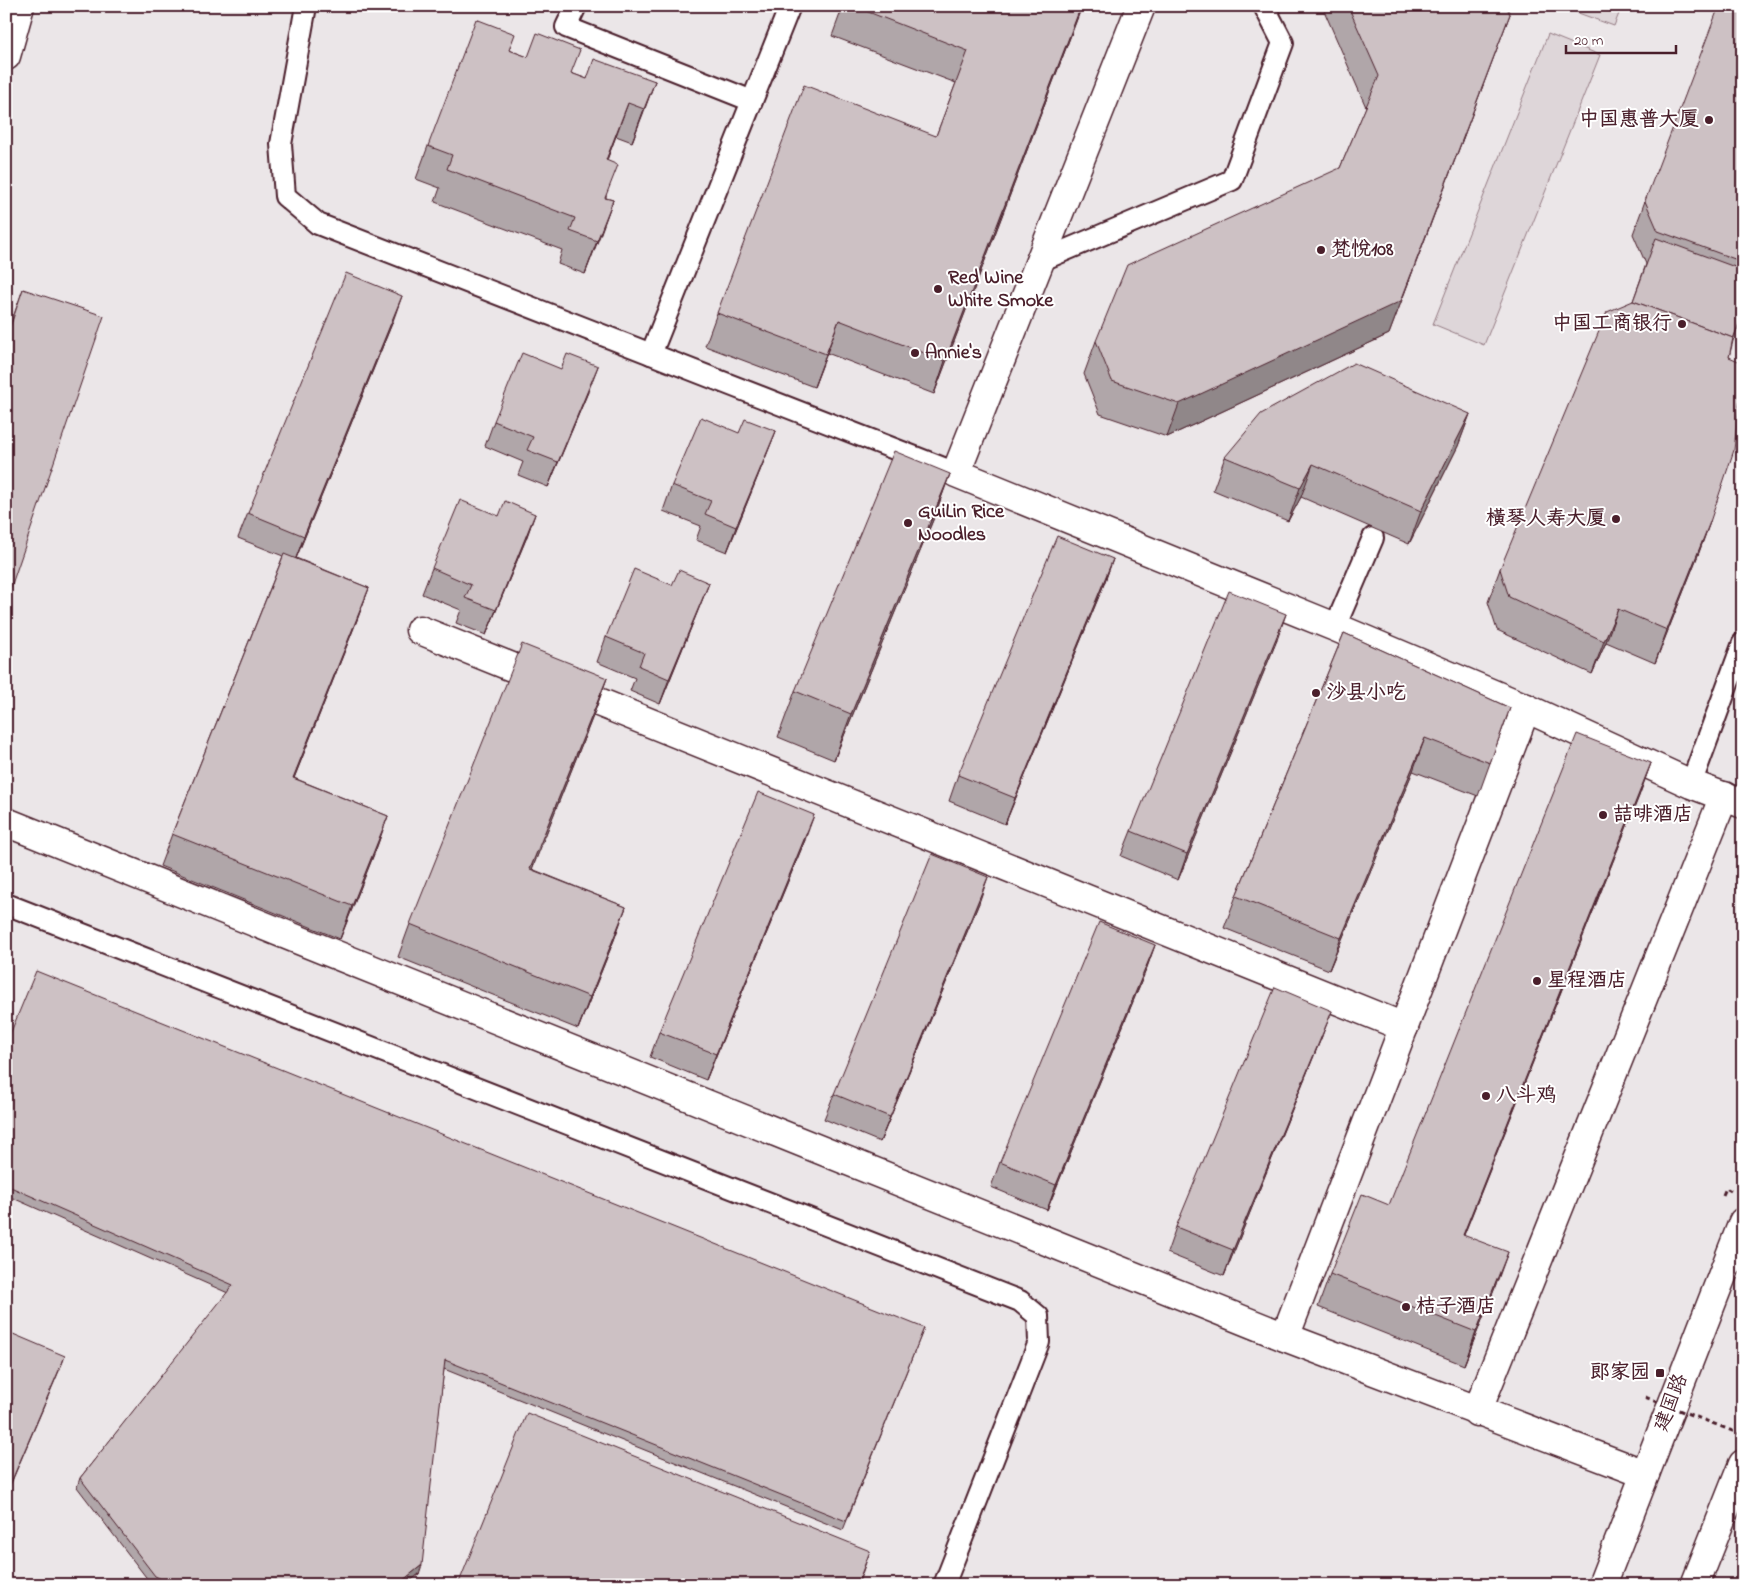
<svg xmlns="http://www.w3.org/2000/svg" width="1749" height="1591" viewBox="0 0 1749 1591" font-family="'Indie Flower','LXGW WenKai TC',sans-serif">
<style>
.built{fill:#ebe6e8}
.park{fill:#ded6d9;stroke:#947a82}
.lines{fill:none;stroke-linecap:round;stroke-linejoin:round}
.lane-casing{stroke:#4a1f2b;stroke-width:24}
.street-casing{stroke:#4a1f2b;stroke-width:31}
.secondary-casing{stroke:#4a1f2b;stroke-width:31}
.highway-casing{stroke:#4a1f2b;stroke-width:31}
.path{stroke:#4a1f2b;stroke-width:3;stroke-dasharray:5 4;stroke-linecap:butt}
.lane{stroke:#fff;stroke-width:20}
.street{stroke:#fff;stroke-width:28}
.secondary{stroke:#fff;stroke-width:28}
.highway{stroke:#fff;stroke-width:28}
.path-bridge{stroke:#4a1f2b;stroke-width:3;stroke-dasharray:5 4;stroke-linecap:butt}
.wall{fill:#b0a6a9;stroke:#4a1f2b}
.shaded-wall{fill:#908789;stroke:#4a1f2b}
.building{fill:#cdc1c4;stroke:#4a1f2b}
.poi-dot{fill:#4a1f2b;stroke:#fff;stroke-width:2}
.labels{text-anchor:middle;dominant-baseline:central;stroke-width:4;stroke-linejoin:round;paint-order:stroke}
.poi-label{font-size:20px;font-weight:bold;fill:#4a1f2b;stroke:#fff;text-anchor:start}
.street-label{font-size:20px;fill:#4a1f2b;stroke:#fff}
</style>
<rect width="100%" height="100%" fill="#f8f6f7"/>
<filter id="ink" filterUnits="userSpaceOnUse"><feTurbulence type="fractalNoise" baseFrequency=".02" numOctaves="2"/><feDisplacementMap in="SourceGraphic" scale="10" xChannelSelector="R" yChannelSelector="G"/><feConvolveMatrix kernelMatrix="1 2 1 2 8 2 1 2 1" color-interpolation-filters="sRGB"/></filter>
<g filter="url(#ink)">
<rect class="built" x="6" y="6" width="1737" height="1579"/>
<g class="park">
<polygon points="1559,6 1622,6 1614,26"/>
<polygon points="1548,34 1600,55 1484,345 1433,324"/>
</g>
<g class="lines">
<defs>
<g id="lane">
<polyline points="306,6 281,144 285,196 318,224 956,473"/>
<polyline points="576,6 566,27 752,101"/>
<polyline points="1040,261 1232,180 1283,43 1264,6"/>
<polyline points="651,354 790,6"/>
<polyline points="1335,627 1373,538"/>
<polyline points="1691,784 1743,643"/>
<polyline points="6,904 1020,1301 1038,1316 1039,1342 944,1585"/>
</g>
<g id="street">
<polyline points="1141,6 956,473 1335,627 1526,708 1691,784 1743,804"/>
<polyline points="420,630 1404,1027"/>
<polyline points="6,822 1285,1337 1645,1474"/>
<polyline points="1285,1337 1526,708"/>
<polyline points="1477,1412 1724,796"/>
</g>
<g id="secondary">
<polyline points="6,56 20,6"/>
<polyline points="1602,1585 1743,1222"/>
</g>
<polyline id="highway" points="1695,1585 1743,1464"/>
</defs>
<use href="#lane" class="lane-casing"/>
<use href="#street" class="street-casing"/>
<use href="#secondary" class="secondary-casing"/>
<use href="#highway" class="highway-casing"/>
<polyline class="path" points="1723,1195 1726,1188 1731,1191"/>
<use href="#lane" class="lane"/>
<use href="#street" class="street"/>
<use href="#secondary" class="secondary"/>
<use href="#highway" class="highway"/>
<polyline class="path-bridge" points="1645,1397 1743,1435"/>
</g>
<g class="wall">
<polygon points="843,6 1082,6 934,394 827,353 814,387 705,346 717,313 936,136 956,83 832,36"/>
<polygon points="1322,6 1506,6 1510,14 1389,334 1167,437 1100,414 1084,374 1096,341 1340,168 1366,107"/>
<polygon points="1743,6 1743,314 1733,341 1729,357 1710,522 1698,555 1655,663 1606,642 1592,674 1497,630 1488,602 1500,569 1633,301 1646,264 1633,234 1645,201"/>
<polygon points="509,50 587,79 655,81 632,142 616,136 607,160 606,198 613,200 585,274 558,264 562,250 435,202 440,188 416,179 428,146"/>
<polygon points="23,289 11,587 6,601 6,337"/>
<polygon points="393,321 296,558 369,588 357,620 294,778 388,816 376,849 340,939 160,866 172,834 283,556 238,538 248,513"/>
<polygon points="588,392 548,487 518,475 523,462 485,446 494,421"/>
<polygon points="1470,414 1458,446 1409,544 1301,497 1288,521 1213,490 1225,457"/>
<polygon points="776,431 766,456 727,552 696,540 701,526 663,511 672,485 739,433"/>
<polygon points="950,474 933,520 834,760 778,737 795,691"/>
<polygon points="535,514 526,539 486,635 456,623 461,610 422,594 432,568 499,516"/>
<polygon points="1113,559 1104,584 1005,824 949,801 958,775"/>
<polygon points="709,583 699,608 660,704 630,691 635,678 597,662 606,637 672,585"/>
<polygon points="1344,633 1510,708 1478,796 1413,771 1329,970 1224,928 1236,896"/>
<polygon points="1277,640 1178,880 1121,856 1131,831"/>
<polygon points="607,678 595,711 532,869 626,907 614,940 578,1029 398,957 410,924"/>
<polygon points="1651,763 1639,796 1464,1235 1496,1285 1464,1365 1318,1307 1330,1274 1389,1205"/>
<polygon points="805,840 706,1080 650,1057 659,1032"/>
<polygon points="979,903 880,1142 824,1119 834,1094"/>
<polygon points="1155,945 1146,970 1047,1210 991,1187 1000,1162"/>
<polygon points="1322,1036 1224,1276 1167,1253 1176,1227"/>
<polygon points="6,1044 924,1328 843,1530 444,1369 419,1574 405,1585 152,1585 77,1487 80,1478 228,1293 6,1195"/>
</g>
<g class="shaded-wall">
<polygon points="1081,6 1082,6 934,394 945,361"/>
<polygon points="1510,14 1389,334 1167,437 1179,404"/>
<polygon points="655,81 643,114 632,142 644,109"/>
<polygon points="628,103 616,136 594,193 606,160"/>
<polygon points="613,200 601,233 585,274 597,241"/>
<polygon points="402,296 393,321 295,561 304,536"/>
<polygon points="839,320 827,353 814,387 826,354"/>
<polygon points="598,366 588,392 548,487 558,462"/>
<polygon points="1470,414 1458,446 1409,544 1421,511"/>
<polygon points="776,431 766,456 727,552 736,527"/>
<polygon points="1313,464 1301,497 1288,521 1300,488"/>
<polygon points="950,474 933,520 834,760 851,714"/>
<polygon points="535,514 526,539 486,635 496,610"/>
<polygon points="1710,522 1698,555 1655,663 1667,630"/>
<polygon points="1113,559 1104,584 1005,824 1015,798"/>
<polygon points="709,583 699,608 660,704 669,679"/>
<polygon points="369,588 357,620 281,811 293,778"/>
<polygon points="1618,609 1606,642 1592,674 1604,641"/>
<polygon points="1286,614 1277,640 1178,880 1187,854"/>
<polygon points="607,678 595,711 519,902 530,869"/>
<polygon points="1425,738 1413,771 1329,970 1341,938"/>
<polygon points="1651,763 1639,796 1451,1267 1463,1235"/>
<polygon points="814,815 805,840 706,1080 716,1054"/>
<polygon points="388,816 376,849 340,939 352,906"/>
<polygon points="988,877 979,903 880,1142 890,1117"/>
<polygon points="626,907 614,940 578,1029 590,997"/>
<polygon points="1155,945 1146,970 1047,1210 1056,1185"/>
<polygon points="1332,1011 1322,1036 1224,1276 1233,1250"/>
<polygon points="1508,1252 1496,1285 1464,1365 1476,1332"/>
<polygon points="65,1356 62,1364 6,1495 6,1494"/>
<polygon points="870,1551 858,1585 857,1585"/>
<polygon points="422,1565 419,1574 405,1585 397,1585"/>
</g>
<g class="building">
<polygon points="853,6 1081,6 945,361 839,320 826,354 717,313 804,85 936,136 968,51"/>
<polygon points="1348,6 1506,6 1510,14 1401,301 1179,404 1112,381 1096,341 1127,265 1340,168 1379,76"/>
<polygon points="1719,6 1743,6 1743,262 1658,231 1645,201"/>
<polygon points="476,19 515,34 509,50 528,57 537,33 580,50 571,73 587,79 594,59 655,81 644,109 628,103 606,160 618,165 605,198 613,200 597,241 570,231 575,218 447,169 452,155 428,146"/>
<polygon points="1656,238 1743,270 1743,313 1733,339 1733,338 1633,301"/>
<polygon points="346,273 402,296 304,536 248,513"/>
<polygon points="23,289 104,316 11,587 6,585 6,339"/>
<polygon points="1633,301 1733,338 1729,357 1743,363 1743,369 1734,450 1710,522 1667,630 1618,609 1604,641 1509,597 1500,569 1607,312"/>
<polygon points="522,353 561,369 567,354 598,366 558,462 527,450 533,437 494,421"/>
<polygon points="1354,363 1470,414 1421,511 1313,464 1300,488 1225,457 1261,414"/>
<polygon points="701,417 739,433 745,419 776,431 736,527 705,514 711,501 672,485"/>
<polygon points="894,451 950,474 851,714 795,691"/>
<polygon points="460,500 499,516 505,501 535,514 496,610 465,598 471,585 432,568"/>
<polygon points="1057,536 1113,559 1015,798 958,775"/>
<polygon points="284,554 369,588 293,778 388,816 352,906 172,834"/>
<polygon points="634,569 672,585 679,570 709,583 669,679 639,666 644,653 606,637"/>
<polygon points="1229,591 1286,614 1187,854 1131,831"/>
<polygon points="1344,633 1510,708 1490,763 1425,738 1341,938 1236,896"/>
<polygon points="522,644 607,678 530,869 626,907 590,997 410,924"/>
<polygon points="1577,734 1651,763 1463,1235 1508,1252 1476,1332 1330,1274 1362,1194 1389,1205"/>
<polygon points="758,792 814,815 716,1054 659,1032"/>
<polygon points="932,854 988,877 890,1117 834,1094"/>
<polygon points="1099,922 1155,945 1056,1185 1000,1162"/>
<polygon points="36,971 924,1328 846,1521 445,1360 422,1565 397,1585 174,1585 155,1576 80,1478 233,1285 6,1185 6,1044"/>
<polygon points="1275,987 1332,1011 1233,1250 1176,1227"/>
<polygon points="6,1331 65,1356 6,1494"/>
<polygon points="527,1413 870,1551 857,1585 458,1585"/>
</g>
</g>
<g class="poi-dot">
<circle cx="1709" cy="120" r="5"/>
<circle cx="1321" cy="250" r="5"/>
<circle cx="938" cy="289" r="5"/>
<circle cx="1682" cy="324" r="5"/>
<circle cx="915" cy="353" r="5"/>
<circle cx="1616" cy="519" r="5"/>
<circle cx="908" cy="523" r="5"/>
<circle cx="1316" cy="693" r="5"/>
<circle cx="1603" cy="815" r="5"/>
<circle cx="1537" cy="981" r="5"/>
<circle cx="1486" cy="1096" r="5"/>
<circle cx="1406" cy="1307" r="5"/>
<rect x="1655" y="1368" width="10" height="10" rx="2.5"/>
</g>
<g class="labels">
<g class="poi-label">
<text x="1699" y="120" text-anchor="end">中国惠普大厦</text>
<text x="1331" y="250">梵悦108</text>
<text x="948" y="278">Red Wine<tspan x="948" dy="23">White Smoke</tspan></text>
<text x="1672" y="324" text-anchor="end">中国工商银行</text>
<text x="925" y="353">Annie's</text>
<text x="918" y="512">GuiLin Rice<tspan x="918" dy="23">Noodles</tspan></text>
<text x="1606" y="519" text-anchor="end">横琴人寿大厦</text>
<text x="1326" y="693">沙县小吃</text>
<text x="1613" y="815">喆啡酒店</text>
<text x="1547" y="981">星程酒店</text>
<text x="1496" y="1096">八斗鸡</text>
<text x="1416" y="1307">桔子酒店</text>
<text x="1650" y="1373" text-anchor="end">郎家园</text>
</g>
<g class="street-label">
<text transform="translate(1672 1403) rotate(-69)">建国路</text>
</g>
</g>
<rect width="1749" height="1591" fill="none" stroke="#fff" stroke-width="25"/>
<rect x="12" y="12" width="1724" height="1566" fill="none" stroke="#4a1f2b" stroke-width="2" filter="url(#ink)"/>
<path d="M1566 45v8h110v-8" fill="none" stroke="#4a1f2b" stroke-width="2.5"/>
<text x="1574" y="45" font-size="15" fill="#4a1f2b" stroke="#ffffff" stroke-width="4" paint-order="stroke">20 m</text>
</svg>
